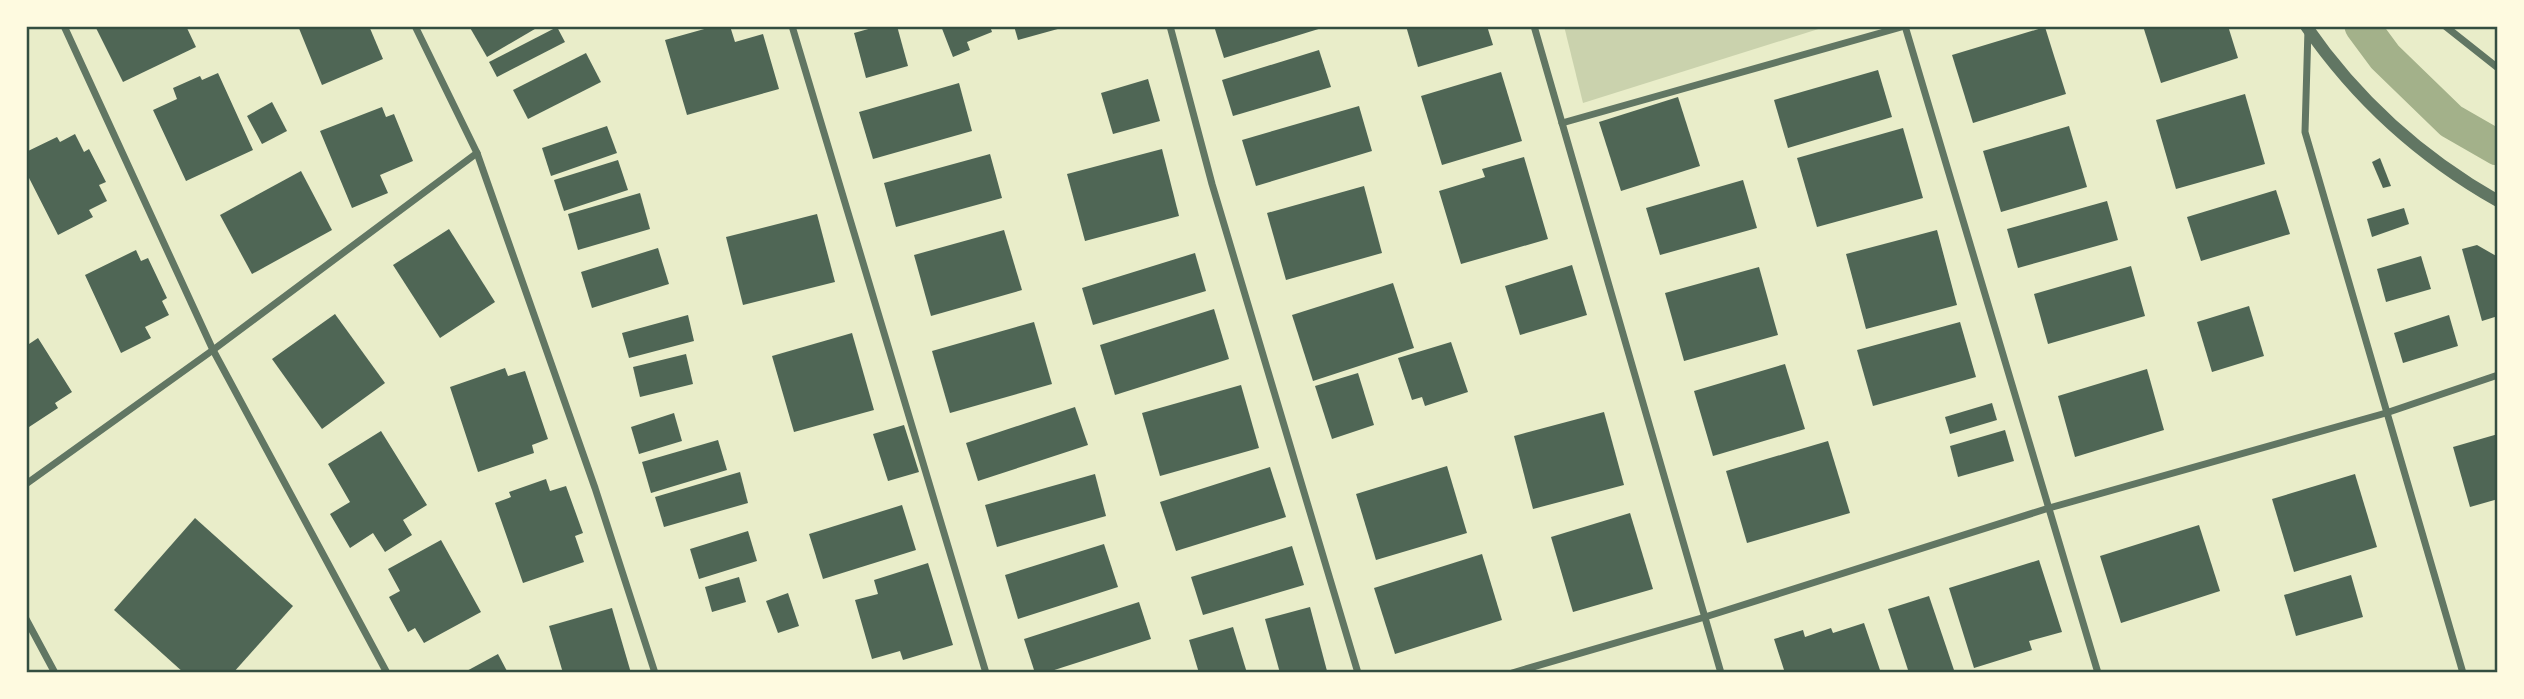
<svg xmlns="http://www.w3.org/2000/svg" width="2524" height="699" viewBox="0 0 2524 699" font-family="Barlow,sans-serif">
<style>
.green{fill:#cad2ad}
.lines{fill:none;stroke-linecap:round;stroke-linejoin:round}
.canal{stroke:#a3b18a;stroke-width:35}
.building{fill:#4f6655}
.minor{stroke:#617663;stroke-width:7}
.tertiary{stroke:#617663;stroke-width:12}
.neatline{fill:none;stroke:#344e41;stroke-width:2.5}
</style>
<rect width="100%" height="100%" fill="#e9edc9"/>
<polygon class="green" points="1564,26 1828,26 1583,103"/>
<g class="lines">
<polyline class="canal" points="2362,26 2385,57 2451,121 2498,148"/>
</g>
<g class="building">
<polygon points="95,26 186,26 196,47 123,82"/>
<polygon points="298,26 369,26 383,59 322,85"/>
<polygon points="469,26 540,26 487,57"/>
<polygon points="715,26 730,26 735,42 763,34 779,89 687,115 665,40"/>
<polygon points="879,26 897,26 908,66 866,78 854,33"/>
<polygon points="941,26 990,26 992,32 967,42 970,50 953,57"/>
<polygon points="1014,26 1065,26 1065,27 1018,40"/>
<polygon points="1214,26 1325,26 1325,27 1224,58"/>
<polygon points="1406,26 1487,26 1493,45 1418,67"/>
<polygon points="2143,26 2228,26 2238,58 2161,83"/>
<polygon points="557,27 565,42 497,77 489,62"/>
<polygon points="2045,27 2066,94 1973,123 1952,55"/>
<polygon points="1319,50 1331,87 1233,116 1222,80"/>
<polygon points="586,53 601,82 528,119 513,90"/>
<polygon points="1878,70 1892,117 1788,148 1774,100"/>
<polygon points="1501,72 1522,141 1442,165 1421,96"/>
<polygon points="218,73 253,150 186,181 153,110 177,99 173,88 200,76 202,80"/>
<polygon points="1148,79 1160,121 1113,134 1101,93"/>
<polygon points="959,83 972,131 873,159 859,112"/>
<polygon points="2245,94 2265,164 2176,189 2156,120"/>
<polygon points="1678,97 1700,166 1621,191 1599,122"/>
<polygon points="272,102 287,131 262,144 247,116"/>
<polygon points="1359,106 1372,151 1256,186 1242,140"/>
<polygon points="382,107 386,117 394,114 413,161 380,175 388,193 352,208 320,131"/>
<polygon points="607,126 617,153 551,176 542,148"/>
<polygon points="2069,126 2087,187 2001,212 1983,151"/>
<polygon points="1903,128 1923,198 1817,227 1797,158"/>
<polygon points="75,134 84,152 89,149 106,182 99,185 107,201 89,210 93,217 58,235 26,172 26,152 57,137 60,142"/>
<polygon points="1162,149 1179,216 1085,241 1067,174"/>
<polygon points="990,154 1002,198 896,227 884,183"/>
<polygon points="1524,157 1548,239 1461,264 1439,191 1485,177 1482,169"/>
<polygon points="2380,158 2391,186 2383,188 2372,162"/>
<polygon points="618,160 628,190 564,211 554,180"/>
<polygon points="301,171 332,230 252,274 220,215"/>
<polygon points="1743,180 1757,228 1660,255 1646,208"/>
<polygon points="1364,186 1382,253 1286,280 1267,213"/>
<polygon points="2276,190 2290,234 2201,261 2187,217"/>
<polygon points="640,193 650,229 578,250 568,214"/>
<polygon points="2107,201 2118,240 2018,268 2007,229"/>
<polygon points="2404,208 2409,224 2372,237 2367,219"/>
<polygon points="817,214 835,282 743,305 726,237"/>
<polygon points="449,229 495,302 440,338 393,265"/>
<polygon points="1004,230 1022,290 931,316 914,255"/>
<polygon points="1937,230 1957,305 1866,329 1846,254"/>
<polygon points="2477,245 2498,257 2498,316 2482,321 2462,249"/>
<polygon points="658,248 669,284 592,308 581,272"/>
<polygon points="136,250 141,261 148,258 167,298 162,301 169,315 145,327 151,338 121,353 85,275"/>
<polygon points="1195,253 1206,291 1093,325 1082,288"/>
<polygon points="2421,256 2431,289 2386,302 2377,269"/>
<polygon points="1572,265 1587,315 1520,335 1505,286"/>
<polygon points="2131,266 2145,316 2048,344 2034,294"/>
<polygon points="1759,267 1778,335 1684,361 1665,293"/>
<polygon points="1393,283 1414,348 1313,381 1292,315"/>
<polygon points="2249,306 2264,356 2212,372 2197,322"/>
<polygon points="1214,309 1229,359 1115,395 1100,345"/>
<polygon points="335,314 385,383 322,429 272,359"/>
<polygon points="688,315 694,341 629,358 622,333"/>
<polygon points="2449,315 2458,346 2403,363 2394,333"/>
<polygon points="1034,322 1052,384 950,413 932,351"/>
<polygon points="1960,322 1976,377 1873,406 1857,350"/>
<polygon points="852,333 874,410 794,432 772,356"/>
<polygon points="38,338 72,392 55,403 58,408 26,429 26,346"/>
<polygon points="1451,342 1468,392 1425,406 1422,397 1412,400 1398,358"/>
<polygon points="686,354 693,384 640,397 633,367"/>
<polygon points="1785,364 1805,429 1713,456 1694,391"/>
<polygon points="505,368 508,376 525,371 548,439 532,445 534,453 478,472 450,387"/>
<polygon points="2147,369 2164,430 2075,457 2058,396"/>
<polygon points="1358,373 1374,425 1332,439 1315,386"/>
<polygon points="1241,385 1259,448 1160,476 1142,413"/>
<polygon points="1992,403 1997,420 1950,434 1945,417"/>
<polygon points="1075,407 1088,445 978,481 966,443"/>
<polygon points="1604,412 1624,485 1533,509 1514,436"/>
<polygon points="674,413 682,441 639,454 631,427"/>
<polygon points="904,425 919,472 888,481 873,434"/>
<polygon points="2005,430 2014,461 1958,477 1950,446"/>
<polygon points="381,431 427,505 403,520 412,535 385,552 373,533 350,548 330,514 350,502 328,464"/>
<polygon points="2498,434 2498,499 2470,507 2453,447"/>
<polygon points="718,440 727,470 651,493 642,462"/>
<polygon points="1828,441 1850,513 1747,543 1726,471"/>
<polygon points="1447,466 1467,533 1376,560 1356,494"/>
<polygon points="1270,467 1286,517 1176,551 1160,502"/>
<polygon points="740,472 748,503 664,527 655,497"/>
<polygon points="1095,474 1106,516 997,547 985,505"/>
<polygon points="2355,474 2377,547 2294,572 2272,499"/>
<polygon points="546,479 550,491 566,486 583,533 575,536 584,562 523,583 495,503 511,497 509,492"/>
<polygon points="902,505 916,550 823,579 809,534"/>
<polygon points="1630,513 1653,589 1573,612 1551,537"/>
<polygon points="195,518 293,606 233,673 184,673 114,610"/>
<polygon points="2199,525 2220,591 2121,623 2100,556"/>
<polygon points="748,531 757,561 699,579 690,549"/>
<polygon points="441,540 481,612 424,643 415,628 408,632 389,597 400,591 388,569"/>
<polygon points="1104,544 1118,587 1018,619 1005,575"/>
<polygon points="1292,546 1304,585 1203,615 1191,577"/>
<polygon points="1482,554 1502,620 1395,654 1374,588"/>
<polygon points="2039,560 2062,632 2029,641 2032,650 1974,668 1949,588"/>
<polygon points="928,563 953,645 903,660 900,651 872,659 855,600 878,594 874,580"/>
<polygon points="2351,575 2363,617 2296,636 2284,595"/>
<polygon points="739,577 746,602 712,612 705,587"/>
<polygon points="788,593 799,626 778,633 766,601"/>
<polygon points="1929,596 1955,673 1909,673 1888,609"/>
<polygon points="1139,602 1151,639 1045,673 1035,673 1024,639"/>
<polygon points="1310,607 1327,671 1280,673 1265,619"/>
<polygon points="612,608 631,673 563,673 549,626"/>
<polygon points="1864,623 1881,673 1785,673 1774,639 1803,630 1805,637 1831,628 1833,633"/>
<polygon points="1233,627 1247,673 1199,673 1189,640"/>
<polygon points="498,654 508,673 463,673"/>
</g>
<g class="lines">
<g class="minor">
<polyline points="64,26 213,350 387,673"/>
<polyline points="415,26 477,153 595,488 655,673"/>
<polyline points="792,26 986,673"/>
<polyline points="1170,26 1212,184 1358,673"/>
<polyline points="1534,26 1721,673"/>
<polyline points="1905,26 2098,673"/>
<polyline points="2445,26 2498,68"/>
<polyline points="2308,29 2305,132 2463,673"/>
<polyline points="1562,123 1905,26"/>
<polyline points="26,484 213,350 477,153"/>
<polyline points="26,619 55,673"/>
<polyline points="1512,673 1705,617 2049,508 2386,413 2498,375"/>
</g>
<path class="tertiary" d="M 2306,26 C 2357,100 2420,157 2498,201"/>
</g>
<rect width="2524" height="699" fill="none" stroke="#fefae0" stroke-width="56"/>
<rect x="28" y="28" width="2468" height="643" class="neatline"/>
</svg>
